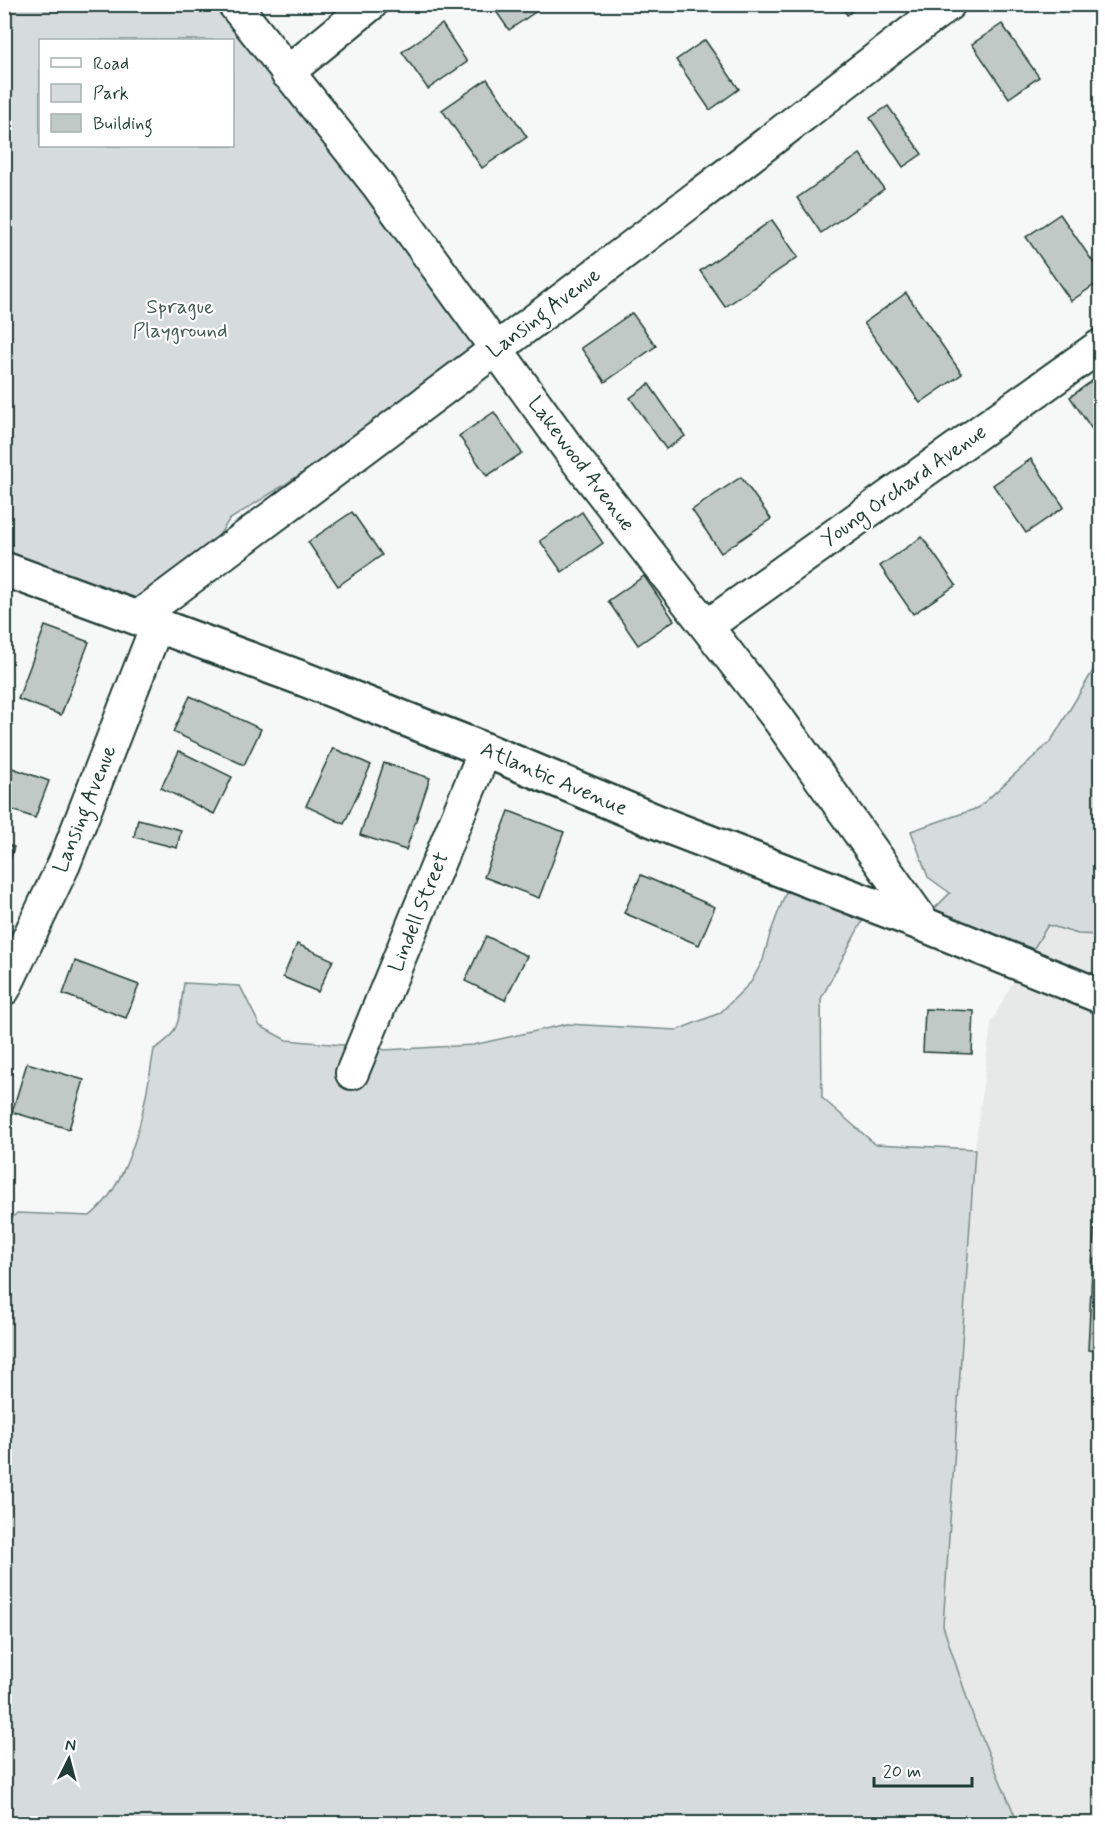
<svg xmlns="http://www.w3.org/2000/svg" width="1105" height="1828" viewBox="0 0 1105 1828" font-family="Mynerve,sans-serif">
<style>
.built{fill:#e6e9e8}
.green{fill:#d6dcdb;stroke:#7a8c88;stroke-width:1.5;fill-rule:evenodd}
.building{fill:#c0c9c6;stroke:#1f3d34;stroke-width:1.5}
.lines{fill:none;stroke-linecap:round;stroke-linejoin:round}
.minor-casing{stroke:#1f3d34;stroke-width:36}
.tertiary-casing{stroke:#1f3d34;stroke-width:38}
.minor{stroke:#fff;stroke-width:32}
.tertiary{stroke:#fff;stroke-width:33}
.labels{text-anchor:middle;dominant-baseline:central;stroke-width:4.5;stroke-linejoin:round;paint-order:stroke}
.park-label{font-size:21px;fill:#445d55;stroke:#fff}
.street-label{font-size:21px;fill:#1f3d34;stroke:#fff}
</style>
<rect width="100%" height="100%" fill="#f6f7f7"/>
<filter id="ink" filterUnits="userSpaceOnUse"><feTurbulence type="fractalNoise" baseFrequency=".0167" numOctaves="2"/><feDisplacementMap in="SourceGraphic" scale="12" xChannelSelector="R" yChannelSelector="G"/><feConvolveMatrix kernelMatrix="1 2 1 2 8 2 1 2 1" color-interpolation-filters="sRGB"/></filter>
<g filter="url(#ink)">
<polygon class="built" points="1100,872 1100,1823 1018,1823 974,1719 943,1626 975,1149 991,1023 1024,961 1031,953 1061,905"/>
<g class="green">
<path d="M 4,5 L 237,5 L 497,349 L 229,520 L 163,619 L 5,568 ZM 40,40 L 232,40 L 232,146 L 40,146 Z"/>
<polygon points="1100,659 1100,935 1078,934 1048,925 1031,953 923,920 950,893 928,877 911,831 978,808 1051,741"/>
<path d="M 792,876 L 873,901 L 821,999 L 822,1098 L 875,1144 L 975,1149 L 943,1626 L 974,1719 L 1018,1823 L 5,1824 L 5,1225 L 17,1213 L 90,1216 C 97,1210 104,1203 109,1196 C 138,1153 146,1099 154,1049 C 183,1033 179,1013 184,983 L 240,986 L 260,1026 L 286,1040 L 365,1047 L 372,1042 L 384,1050 L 473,1045 L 567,1024 L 677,1030 L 720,1013 L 751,982 L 763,960 L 770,934 Z"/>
</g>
<g class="building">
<polygon points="491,4 547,4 509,30"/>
<polygon points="840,4 862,4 847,15"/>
<polygon points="442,24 467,62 428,89 402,52"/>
<polygon points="1002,24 1039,77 1009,98 972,44"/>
<polygon points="705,40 739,89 710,110 676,60"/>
<polygon points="487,79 527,137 482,168 442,110"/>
<polygon points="888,106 922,154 903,167 870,118"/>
<polygon points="860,154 884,189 821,233 797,198"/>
<polygon points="1060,214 1100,272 1100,281 1071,301 1026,237"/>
<polygon points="772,220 798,257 725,307 700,271"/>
<polygon points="906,293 962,374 920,403 864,323"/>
<polygon points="632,313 656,346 605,382 581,348"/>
<polygon points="1099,376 1100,378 1100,441 1070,397"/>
<polygon points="649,384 685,436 666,449 630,398"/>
<polygon points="494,412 522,453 487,476 459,436"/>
<polygon points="1031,459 1064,507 1026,533 993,485"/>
<polygon points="741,477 771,519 721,553 692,510"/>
<polygon points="352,512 382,555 338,586 308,542"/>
<polygon points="582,512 603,543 562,572 540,541"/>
<polygon points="922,537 956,585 913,614 880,566"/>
<polygon points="644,576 674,620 638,645 608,601"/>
<polygon points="45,626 89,642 61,715 18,699"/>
<polygon points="190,696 261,729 244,765 173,732"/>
<polygon points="333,748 371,765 344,824 306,806"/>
<polygon points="179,751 232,777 214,814 161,788"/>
<polygon points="384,763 430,778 406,850 360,835"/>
<polygon points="4,765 49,781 35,818 4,807"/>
<polygon points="509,811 564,832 539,898 484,877"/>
<polygon points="138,819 181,830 177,848 134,837"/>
<polygon points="4,844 14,847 4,879"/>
<polygon points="641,875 715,907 699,945 624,913"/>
<polygon points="486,936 527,956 505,1000 465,981"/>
<polygon points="297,944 333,960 318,992 283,977"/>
<polygon points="75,961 139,985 126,1018 63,994"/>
<polygon points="925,1009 974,1011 972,1054 923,1052"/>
<polygon points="27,1063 84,1080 69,1129 12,1112"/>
<polygon points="1094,1230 1100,1231 1100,1351 1088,1350"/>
</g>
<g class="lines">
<defs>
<g id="minor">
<polyline points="234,4 377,184 575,458 777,717 925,925"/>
<polyline points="287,73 371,4"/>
<path d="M 137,618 C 323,479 509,341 693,200 C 779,135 862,68 949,4"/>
<polyline points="707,626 1100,346"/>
<polyline points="4,989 64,864 157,625"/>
<polyline points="352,1073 485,750"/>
</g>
<polyline id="tertiary" points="4,569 301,678 485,750 672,828 925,925 1100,996"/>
</defs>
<use href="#minor" class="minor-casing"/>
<use href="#tertiary" class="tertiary-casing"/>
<use href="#minor" class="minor"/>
<use href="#tertiary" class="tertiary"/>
</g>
</g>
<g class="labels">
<g class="park-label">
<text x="180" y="307">Sprague<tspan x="180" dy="24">Playground</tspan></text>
</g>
<g class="street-label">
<text transform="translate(544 313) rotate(-37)">Lansing Avenue</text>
<text transform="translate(581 464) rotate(53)">Lakewood Avenue</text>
<text transform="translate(904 486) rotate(-35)">Young Orchard Avenue</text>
<text transform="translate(554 779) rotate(23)">Atlantic Avenue</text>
<text transform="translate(85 809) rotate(-68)">Lansing Avenue</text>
<text transform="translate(419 912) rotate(-68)">Lindell Street</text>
</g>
</g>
<rect width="1105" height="1828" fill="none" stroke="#fff" stroke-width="24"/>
<rect x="12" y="12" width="1081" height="1804" fill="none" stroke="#1f3d34" stroke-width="2" filter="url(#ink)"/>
<rect x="39" y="39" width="195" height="108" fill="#ffffff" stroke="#a5b1ae" stroke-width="1.5"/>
<rect x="51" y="58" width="30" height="9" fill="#ffffff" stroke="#a5b1ae" stroke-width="1.5"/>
<text x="93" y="69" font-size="18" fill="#1f3d34">Road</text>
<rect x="51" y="84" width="30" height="18" fill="#d6dcdb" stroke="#a5b1ae" stroke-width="1.5"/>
<text x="93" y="99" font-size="18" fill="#1f3d34">Park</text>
<rect x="51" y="114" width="30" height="18" fill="#c0c9c6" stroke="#a5b1ae" stroke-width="1.5"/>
<text x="93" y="129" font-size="18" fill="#1f3d34">Building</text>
<g transform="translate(69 1759) rotate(6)" stroke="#ffffff" stroke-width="4.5" paint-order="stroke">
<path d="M0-4.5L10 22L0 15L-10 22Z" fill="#1f3d34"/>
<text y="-9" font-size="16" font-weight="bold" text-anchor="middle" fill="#1f3d34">N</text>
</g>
<path d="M874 1777v9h98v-9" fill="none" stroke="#1f3d34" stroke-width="3"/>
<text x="883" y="1777" font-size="18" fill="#1f3d34" stroke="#ffffff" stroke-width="4.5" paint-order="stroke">20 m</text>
</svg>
